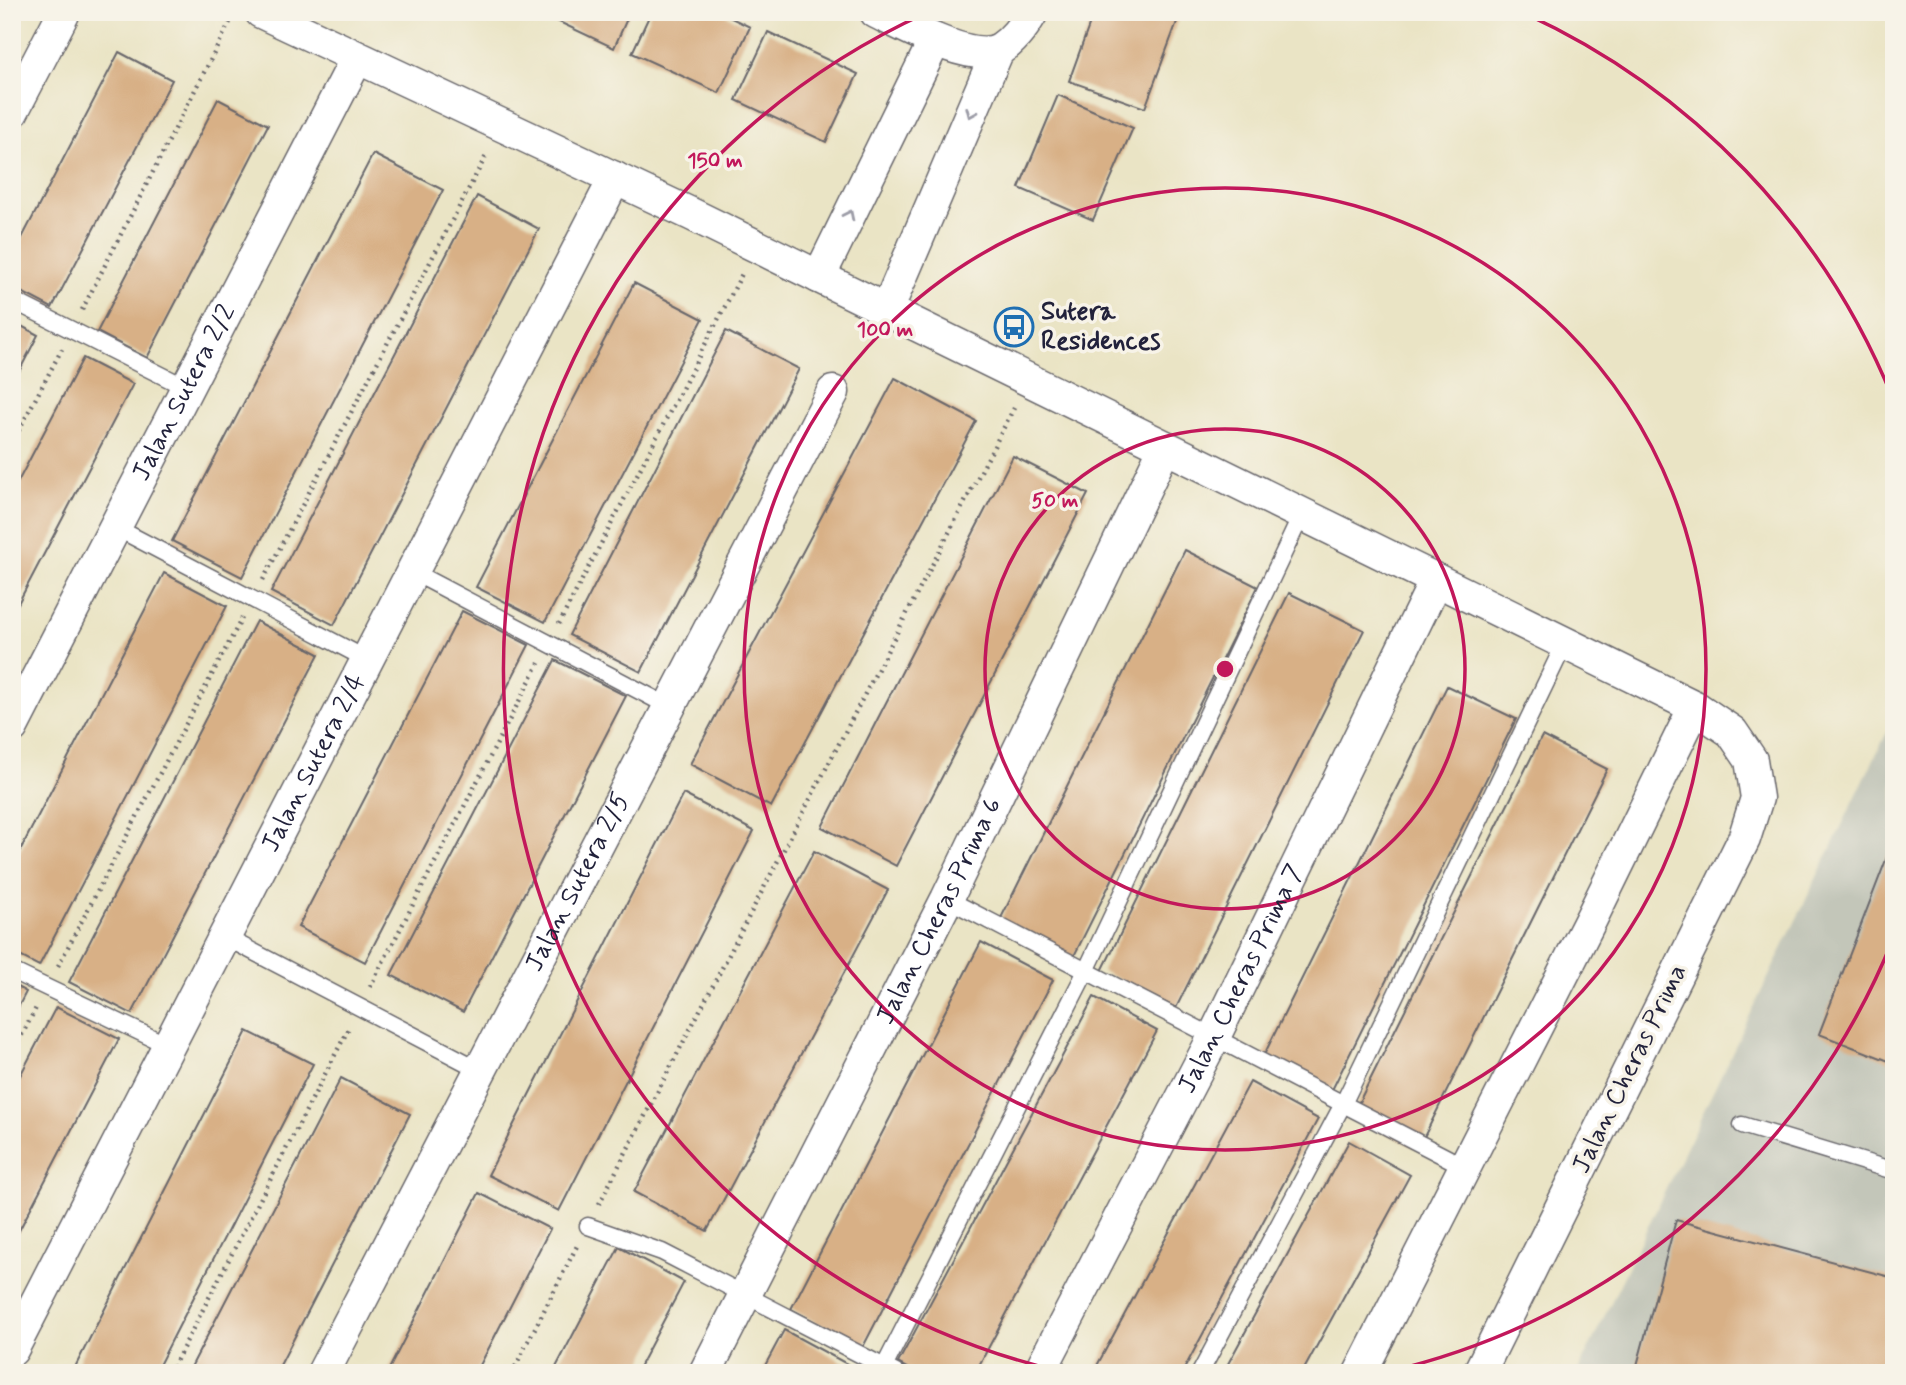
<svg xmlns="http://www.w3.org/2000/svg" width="1906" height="1385" viewBox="0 0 1906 1385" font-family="Mynerve,sans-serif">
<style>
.industrial{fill:#c3c6b9}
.building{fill:#d8b086}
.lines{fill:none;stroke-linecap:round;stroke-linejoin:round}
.service-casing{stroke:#68666b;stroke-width:19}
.minor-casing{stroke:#68666b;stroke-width:35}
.path{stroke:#68666b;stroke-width:4.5;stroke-dasharray:2 5;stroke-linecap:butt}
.service{stroke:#fff;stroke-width:16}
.minor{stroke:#fff;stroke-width:32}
.oneway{stroke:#9c9ca7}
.ring{fill:none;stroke:#c2185b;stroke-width:3.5}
.labels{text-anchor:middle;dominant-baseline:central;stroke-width:7;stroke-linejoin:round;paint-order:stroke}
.poi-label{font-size:26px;font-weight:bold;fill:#22223b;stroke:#f7f3e8;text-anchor:start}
.street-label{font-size:26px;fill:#22223b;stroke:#f7f3e8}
.centre{fill:#c2185b;stroke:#f7f3e8;stroke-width:3.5}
.ring-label{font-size:21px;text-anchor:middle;font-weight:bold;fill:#c2185b;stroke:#f7f3e8;stroke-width:7;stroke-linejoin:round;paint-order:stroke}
</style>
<rect width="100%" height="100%" fill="#f7f3e8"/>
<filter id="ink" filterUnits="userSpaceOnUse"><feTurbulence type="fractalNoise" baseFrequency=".0143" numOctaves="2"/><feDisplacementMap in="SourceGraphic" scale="14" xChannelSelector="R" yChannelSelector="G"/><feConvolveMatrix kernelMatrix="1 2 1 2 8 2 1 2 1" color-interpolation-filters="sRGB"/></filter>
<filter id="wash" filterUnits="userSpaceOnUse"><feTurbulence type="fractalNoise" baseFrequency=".00686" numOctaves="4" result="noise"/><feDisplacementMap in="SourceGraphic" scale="28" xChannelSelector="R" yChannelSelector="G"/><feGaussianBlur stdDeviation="1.57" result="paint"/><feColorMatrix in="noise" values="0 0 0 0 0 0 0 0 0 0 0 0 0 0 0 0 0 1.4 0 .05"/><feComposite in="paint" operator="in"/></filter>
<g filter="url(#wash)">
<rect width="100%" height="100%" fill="#eae4c5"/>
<polygon class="industrial" points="1893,607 1894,1373 1577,1373 1888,730"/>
<g id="blocks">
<g class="building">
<polygon points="538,12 630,12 614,48"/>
<polygon points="651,12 719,12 750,27 719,93 632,53"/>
<polygon points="1094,12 1159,12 1178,19 1145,108 1069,81"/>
<polygon points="768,32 858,74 826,142 736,100"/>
<polygon points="119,52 172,80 52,308 12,287 12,257"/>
<polygon points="1058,95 1133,128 1093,220 1019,188"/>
<polygon points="218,99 268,125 147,358 97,332"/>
<polygon points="373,154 443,190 242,577 172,541"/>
<polygon points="477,196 539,229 334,625 271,592"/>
<polygon points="634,283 703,319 545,622 476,587"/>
<polygon points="12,321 38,335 12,385"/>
<polygon points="726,331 799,369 641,672 569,635"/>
<polygon points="83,358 133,384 12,615 12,493"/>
<polygon points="895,378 976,421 771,807 690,764"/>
<polygon points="1013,456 1088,494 896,866 822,827"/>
<polygon points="1185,550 1258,587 1073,958 1000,920"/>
<polygon points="164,573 227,606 39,966 12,952 12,866"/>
<polygon points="1289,593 1364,630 1176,1008 1102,971"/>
<polygon points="462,611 529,645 365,962 298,927"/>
<polygon points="256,621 319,654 132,1014 69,982"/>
<polygon points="555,660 626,696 463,1012 391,975"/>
<polygon points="1447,686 1516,719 1328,1098 1259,1065"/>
<polygon points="1542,736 1607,769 1418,1149 1352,1116"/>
<polygon points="683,794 754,831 559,1211 488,1175"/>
<polygon points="1894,839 1894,1063 1819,1034"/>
<polygon points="814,851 888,890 707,1231 634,1192"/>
<polygon points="981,942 1053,980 863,1347 791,1309"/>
<polygon points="12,984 26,992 12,1019"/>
<polygon points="1094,997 1157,1031 975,1373 916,1373 898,1363"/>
<polygon points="56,1007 119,1039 12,1244 12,1091"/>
<polygon points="247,1031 313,1064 155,1373 72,1373"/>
<polygon points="341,1078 410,1114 276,1373 188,1373"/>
<polygon points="1250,1082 1318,1119 1182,1373 1093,1373"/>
<polygon points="1349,1141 1410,1175 1302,1373 1223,1373"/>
<polygon points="479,1193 550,1229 476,1373 387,1373"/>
<polygon points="1676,1220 1894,1278 1894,1373 1635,1373"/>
<polygon points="619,1247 684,1282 636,1373 553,1373"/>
<polygon points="784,1330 860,1371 859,1373 761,1373"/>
</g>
</g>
</g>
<g filter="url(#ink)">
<use href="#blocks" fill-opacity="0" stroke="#68666b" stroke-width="2"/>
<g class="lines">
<defs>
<g id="service">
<polyline points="12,300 187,388"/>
<polyline points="115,527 368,660"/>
<polyline points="413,572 670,707"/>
<polyline points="947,899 1465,1167"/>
<polyline points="225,937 480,1070"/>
<polyline points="12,971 169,1046"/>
<polyline points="1742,1125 1894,1171"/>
<polyline points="588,1226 662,1252 896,1373"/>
<polyline points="881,1373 1086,971 1302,514"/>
<polyline points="1200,1373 1343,1104 1565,643"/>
</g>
<g id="minor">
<polyline points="261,12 691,214 1695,707 1732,732 1751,760 1757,798 1744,839 1479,1373"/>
<path d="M 876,12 C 903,25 972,64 1000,49 C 1014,40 1024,26 1032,12"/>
<polyline points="12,112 63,14"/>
<polyline points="819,277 935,40"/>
<polyline points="887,310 998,50"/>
<path id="s1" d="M 12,727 L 357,58"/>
<path id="s2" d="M 12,1350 L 615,178"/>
<path id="s3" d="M 323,1373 L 833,392"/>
<path id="s4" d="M 705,1373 L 947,899 L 1165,447"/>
<path id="s5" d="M 1039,1373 L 1214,1037 L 1436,580"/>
<polyline points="1360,1373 1591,919 1695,707"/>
</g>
</defs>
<use href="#service" class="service-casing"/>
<use href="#minor" class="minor-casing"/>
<g class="path">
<polyline points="82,310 230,22"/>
<polyline points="12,443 62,349"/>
<polyline points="263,580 487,154"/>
<polyline points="559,624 743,272"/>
<polyline points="58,966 242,618"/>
<polyline points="370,987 539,663"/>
<polyline points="12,1054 36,1008"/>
<polyline points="599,1204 1014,408"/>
<polyline points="170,1373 350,1026"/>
<polyline points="512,1373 577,1246"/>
</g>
<use href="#service" class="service"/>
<use href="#minor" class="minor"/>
</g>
<defs><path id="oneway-chevron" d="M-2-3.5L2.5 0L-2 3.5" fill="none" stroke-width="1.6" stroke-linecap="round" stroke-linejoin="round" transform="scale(1.75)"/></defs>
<g class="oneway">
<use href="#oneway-chevron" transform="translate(971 113) rotate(113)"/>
<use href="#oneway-chevron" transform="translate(849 215) rotate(-64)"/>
</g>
</g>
<g class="ring">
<circle cx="1225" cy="669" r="240"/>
<circle cx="1225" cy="669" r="481"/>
<path d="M1893 939A721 721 0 0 1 1387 1372M1063 1372A721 721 0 0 1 926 13M1524 13A721 721 0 0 1 1893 399"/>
</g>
<defs>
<symbol id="bus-ring" viewBox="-11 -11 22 22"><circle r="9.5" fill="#f7f3e8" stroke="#1f6fb2" stroke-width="1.5"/><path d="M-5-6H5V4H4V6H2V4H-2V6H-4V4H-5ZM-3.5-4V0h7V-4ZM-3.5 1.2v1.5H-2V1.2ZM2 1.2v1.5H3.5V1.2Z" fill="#1f6fb2"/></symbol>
</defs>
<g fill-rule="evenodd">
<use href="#bus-ring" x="992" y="305" width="44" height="44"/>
</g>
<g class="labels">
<g class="poi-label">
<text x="1041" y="312">Sutera<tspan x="1041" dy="30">Residences</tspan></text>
</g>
<g class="street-label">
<text stroke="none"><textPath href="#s1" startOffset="376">Jalan Sutera 2/2</textPath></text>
<text stroke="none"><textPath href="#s2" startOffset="660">Jalan Sutera 2/4</textPath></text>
<text stroke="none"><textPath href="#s3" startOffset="553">Jalan Sutera 2/5</textPath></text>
<text stroke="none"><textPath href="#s4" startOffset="518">Jalan Cheras Prima 6</textPath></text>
<text stroke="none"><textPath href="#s5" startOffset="443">Jalan Cheras Prima 7</textPath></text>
<text transform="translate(1630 1069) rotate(-64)">Jalan Cheras Prima</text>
</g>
</g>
<circle cx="1225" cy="669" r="10" class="centre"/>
<g class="ring-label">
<text x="715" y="167">150 m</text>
<text x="885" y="336">100 m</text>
<text x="1055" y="507">50 m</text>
</g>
<rect width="1906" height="1385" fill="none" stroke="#f7f3e8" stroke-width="42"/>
</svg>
